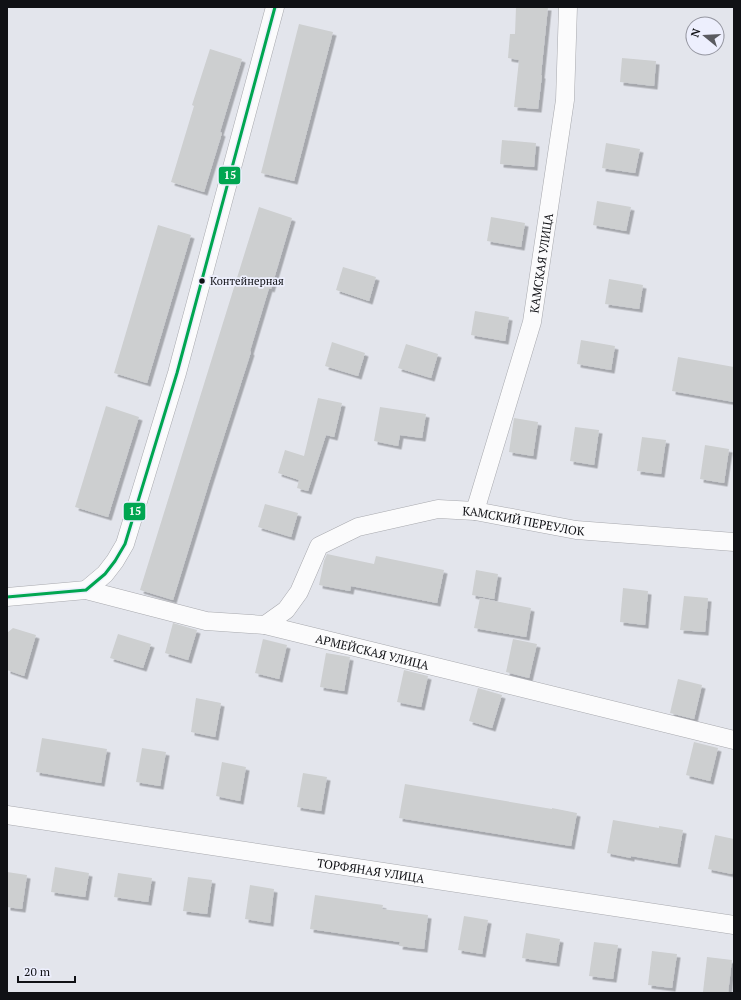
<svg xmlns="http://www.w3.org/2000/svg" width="741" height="1000" viewBox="0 0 741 1000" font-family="'PT Serif',serif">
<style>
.building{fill:#cdcfd0;filter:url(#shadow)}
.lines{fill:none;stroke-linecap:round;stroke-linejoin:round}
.street-casing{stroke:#a8a9ae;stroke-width:19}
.street{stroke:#fbfbfc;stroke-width:18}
.bus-1-casing{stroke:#edeffd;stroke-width:6}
.bus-1{stroke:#00a651;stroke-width:3}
.bus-dot{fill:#101115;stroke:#edeffd;stroke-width:1.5}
.labels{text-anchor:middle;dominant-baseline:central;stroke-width:3.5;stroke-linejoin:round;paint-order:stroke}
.bus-label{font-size:11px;fill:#101115;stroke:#edeffd;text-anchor:start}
.street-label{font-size:12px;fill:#101115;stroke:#edeffd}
.line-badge{stroke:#edeffd;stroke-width:1.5}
.badge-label{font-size:11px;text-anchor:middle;font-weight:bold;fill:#fff}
</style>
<defs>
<filter id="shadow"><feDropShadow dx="3.5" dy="3.5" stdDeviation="0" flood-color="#0004"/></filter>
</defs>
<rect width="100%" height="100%" fill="#e3e5ec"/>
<g class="building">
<polygon points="516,7 548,7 541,75 542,75 538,109 514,107 519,60 508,58 510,34 515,34"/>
<polygon points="299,24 333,32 294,181 261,173"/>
<polygon points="210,49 242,59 220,132 222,133 204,192 171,182 194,106 192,105"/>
<polygon points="622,58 656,61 654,86 620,82"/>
<polygon points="502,140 536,143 534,167 500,164"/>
<polygon points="606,143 640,149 635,173 602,168"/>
<polygon points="597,201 631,207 626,231 593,225"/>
<polygon points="259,207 292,218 271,289 269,288 250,351 251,352 209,483 173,600 140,590"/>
<polygon points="491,217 525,223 521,247 487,241"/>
<polygon points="158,225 191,235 147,383 114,373"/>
<polygon points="343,267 376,277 369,301 336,290"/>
<polygon points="609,279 643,285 639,309 605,304"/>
<polygon points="475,311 509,317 505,341 471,335"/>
<polygon points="581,340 615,346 611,370 577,364"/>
<polygon points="332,342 365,353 358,376 325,366"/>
<polygon points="406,344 438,354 431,378 398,368"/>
<polygon points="678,357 734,367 734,402 672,391"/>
<polygon points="318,398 342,403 334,437 326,435 308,491 297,488 299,480 278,473 285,450 304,456"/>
<polygon points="106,406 139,417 108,517 75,507"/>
<polygon points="380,407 426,414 422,438 400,435 398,446 374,441"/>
<polygon points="514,418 538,422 533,456 509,452"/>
<polygon points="575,427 599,430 594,465 570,461"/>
<polygon points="642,437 666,440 661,474 637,471"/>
<polygon points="705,445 729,449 724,483 700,479"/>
<polygon points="265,504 298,513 291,537 258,527"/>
<polygon points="327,554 374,564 376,556 444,570 437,603 351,586 350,591 319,585 324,561"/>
<polygon points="476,570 498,574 494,599 472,595"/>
<polygon points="623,588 648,591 645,625 620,622"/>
<polygon points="684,596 708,598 705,632 680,630"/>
<polygon points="480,598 531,608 526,637 474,628"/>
<polygon points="173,623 197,630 188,660 165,653"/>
<polygon points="13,628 36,635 24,676 7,670 7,633"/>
<polygon points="118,634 151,644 143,668 110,658"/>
<polygon points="263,639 287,645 279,679 255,673"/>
<polygon points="513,639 537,644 529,678 506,672"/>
<polygon points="326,653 350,657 344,691 320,687"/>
<polygon points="404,670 428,676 421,707 397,702"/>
<polygon points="678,679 702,685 694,719 670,713"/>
<polygon points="478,688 502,695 492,728 469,721"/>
<polygon points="196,698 221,703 215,737 191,732"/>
<polygon points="42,738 107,749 101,783 36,772"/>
<polygon points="694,742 718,748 710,781 686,775"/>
<polygon points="142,748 166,752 160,786 136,782"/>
<polygon points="222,762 246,767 240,801 216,796"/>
<polygon points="303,773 327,777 321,811 297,807"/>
<polygon points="405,784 552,809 552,808 577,813 571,846 399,818"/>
<polygon points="613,820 659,828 659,826 683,830 677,864 631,856 631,858 607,853"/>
<polygon points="715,835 734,839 734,866 732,874 708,869"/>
<polygon points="55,867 89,873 85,897 51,892"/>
<polygon points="7,872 27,875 22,909 7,907"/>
<polygon points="118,873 152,878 148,902 114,897"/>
<polygon points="188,877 212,880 207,914 183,911"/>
<polygon points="250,885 274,889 270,923 245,919"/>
<polygon points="315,895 383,905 382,909 428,915 424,949 399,946 400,942 310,929"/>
<polygon points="464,916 488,920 482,954 458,950"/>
<polygon points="526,933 560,939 556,963 522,958"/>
<polygon points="594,942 618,945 613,979 589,976"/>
<polygon points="652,951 677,954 672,988 648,985"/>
<polygon points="707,957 732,960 728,993 715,993 703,992"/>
</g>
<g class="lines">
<defs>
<g id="street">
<path id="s1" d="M 475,511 L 532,322 L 565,100 L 568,7"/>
<polyline points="86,590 105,574 115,561 125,544 177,373 275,7"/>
<path id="s2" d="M 7,597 L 86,590 L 206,621 L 265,625 L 734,740"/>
<path id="s3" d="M 265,625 L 286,610 L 299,592 L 319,546 L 358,527 L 438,509 L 475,511 L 576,530 L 734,542"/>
<path id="s4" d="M 7,815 L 734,925"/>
</g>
</defs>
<use href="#street" class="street-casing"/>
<use href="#street" class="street"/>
<defs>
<polyline id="bus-1" points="7,597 86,590 105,574 115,561 125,544 177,373 275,7"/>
</defs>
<use href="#bus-1" class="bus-1-casing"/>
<use href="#bus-1" class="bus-1"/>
</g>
<circle class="bus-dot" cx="202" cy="281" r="3.5"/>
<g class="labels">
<g class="bus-label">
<text x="210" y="281">Контейнерная</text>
</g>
<g class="street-label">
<text stroke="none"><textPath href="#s1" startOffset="257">КАМСКАЯ УЛИЦА</textPath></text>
<text stroke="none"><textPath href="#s3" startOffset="310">КАМСКИЙ ПЕРЕУЛОК</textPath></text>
<text stroke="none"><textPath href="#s2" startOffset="373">АРМЕЙСКАЯ УЛИЦА</textPath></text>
<text stroke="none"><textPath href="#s4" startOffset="368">ТОРФЯНАЯ УЛИЦА</textPath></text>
</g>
</g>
<g class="line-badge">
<rect x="218" y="166" width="23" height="19" rx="4" fill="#00a651"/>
<rect x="123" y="502" width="23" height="19" rx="4" fill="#00a651"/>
</g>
<g class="badge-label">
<text x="230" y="179">15</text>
<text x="135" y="515">15</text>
</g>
<rect width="741" height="1000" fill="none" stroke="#101115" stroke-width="16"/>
<g transform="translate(705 36) rotate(288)"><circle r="19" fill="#edeffd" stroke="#9596a0"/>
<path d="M0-3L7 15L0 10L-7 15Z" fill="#5a5b60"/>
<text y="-6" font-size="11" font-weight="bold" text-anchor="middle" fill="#101115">N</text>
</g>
<path d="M18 976v6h57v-6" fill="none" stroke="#101115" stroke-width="2"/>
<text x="24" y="976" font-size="12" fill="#101115" stroke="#edeffd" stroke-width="3" paint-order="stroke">20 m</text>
</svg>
